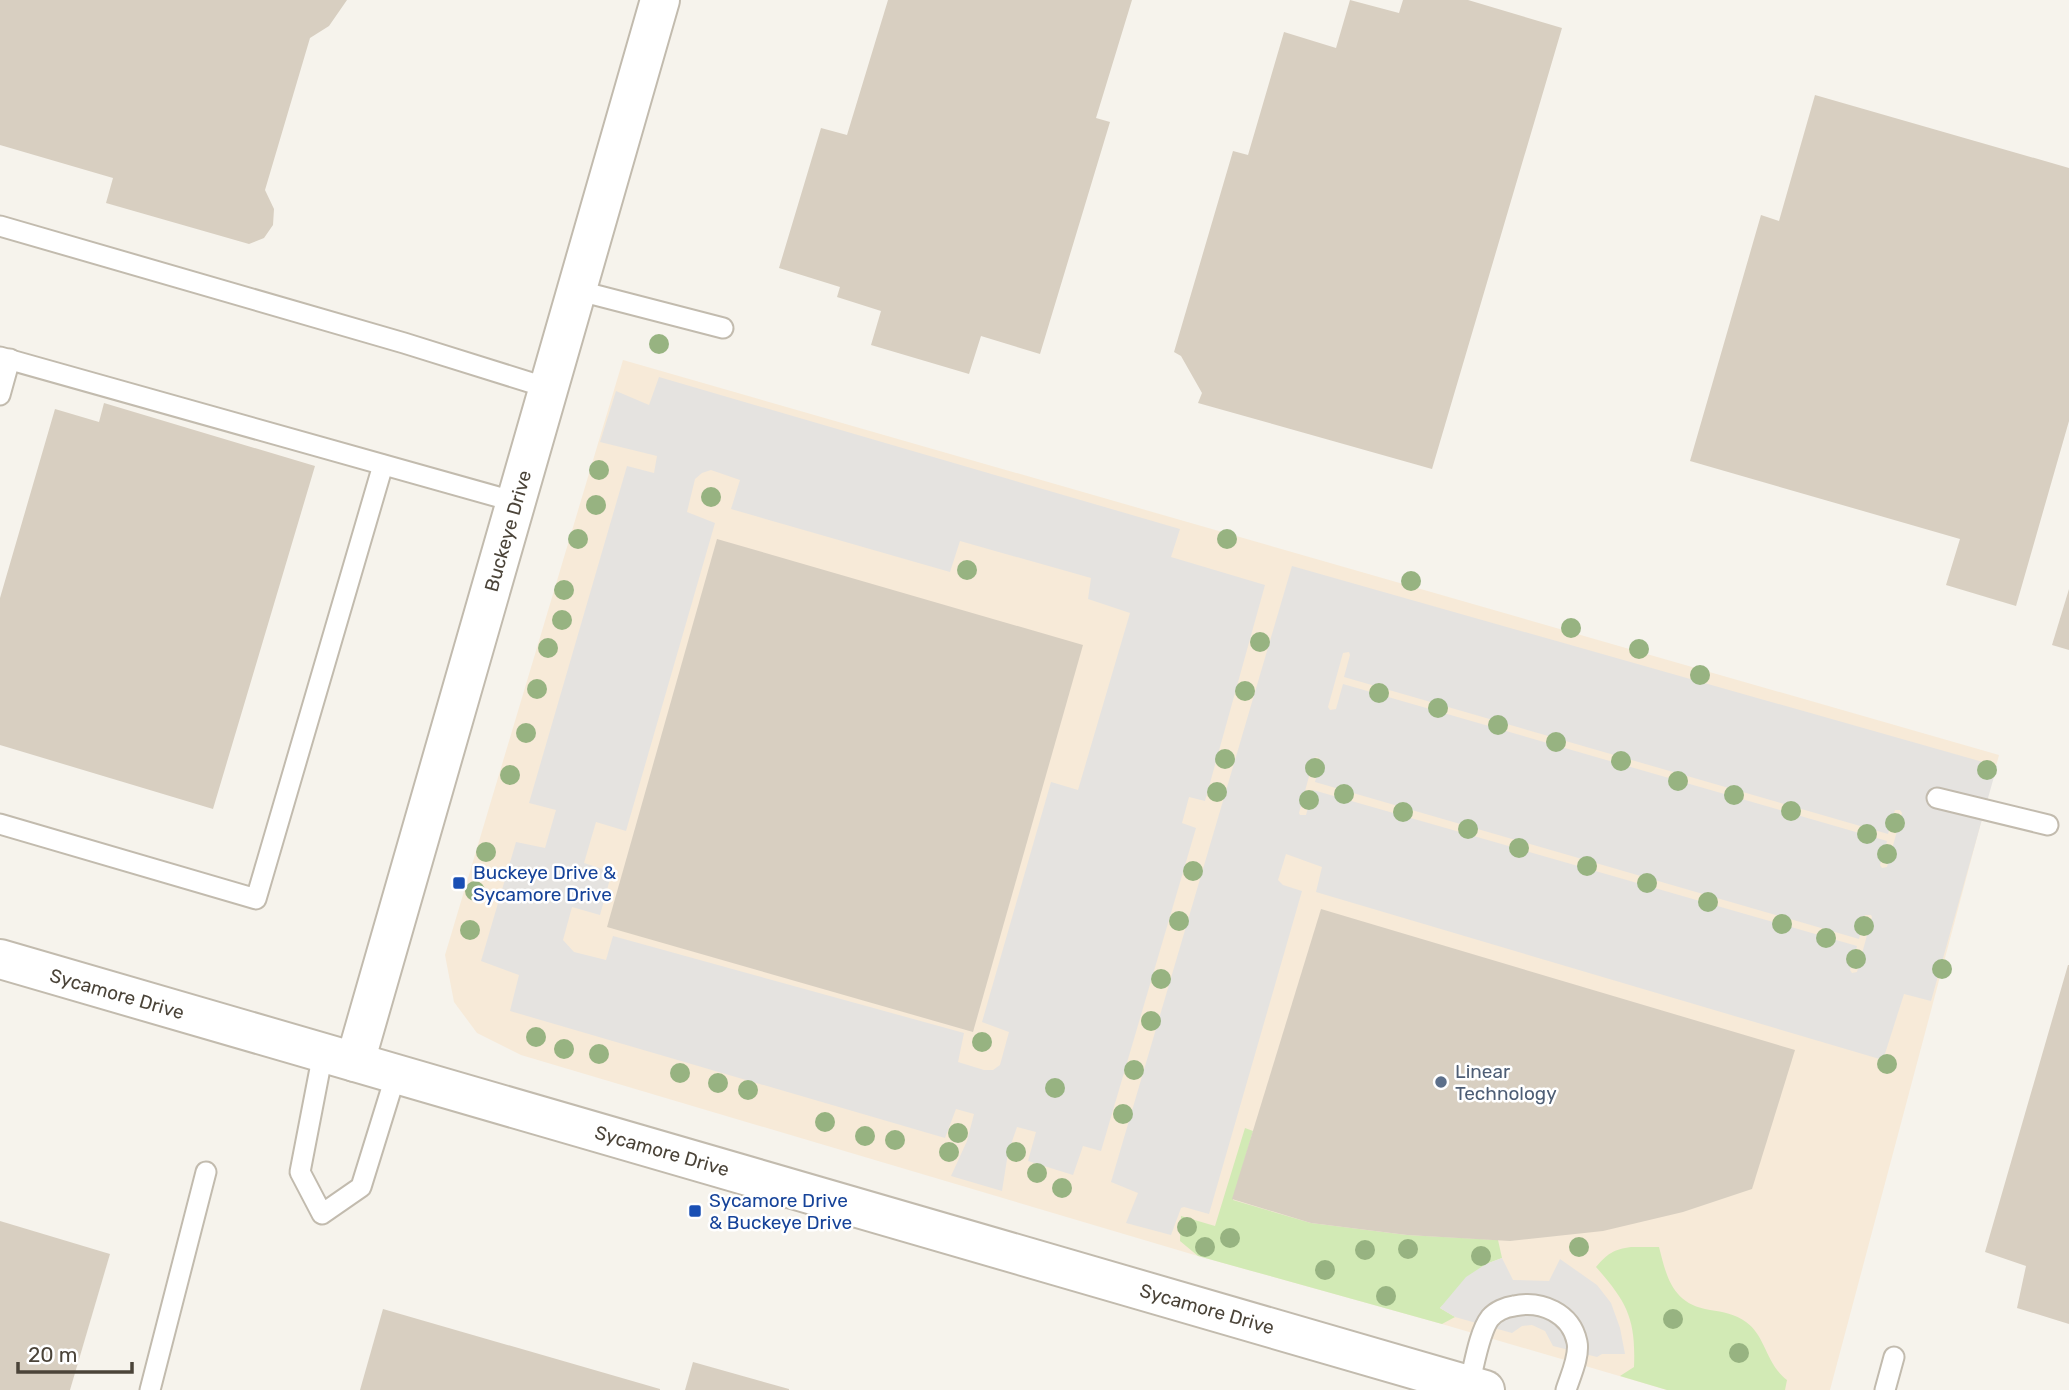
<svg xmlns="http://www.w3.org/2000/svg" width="2069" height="1390" viewBox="0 0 2069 1390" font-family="Rubik,sans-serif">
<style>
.commercial{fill:#f7ead8}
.green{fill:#d2eab5}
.parking{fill:#e5e3e0;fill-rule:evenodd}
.building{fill:#d8cfc1}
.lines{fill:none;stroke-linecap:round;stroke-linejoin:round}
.service-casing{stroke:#c2bbae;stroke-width:23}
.tertiary-casing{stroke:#c2bbae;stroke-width:42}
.service{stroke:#fff;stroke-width:19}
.tertiary{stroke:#fff;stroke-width:38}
.tree{fill:#97b381}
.transit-dot{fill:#1a4fb4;stroke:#fff;stroke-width:2.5}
.service-dot{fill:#5c6f8a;stroke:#fff;stroke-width:2.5}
.labels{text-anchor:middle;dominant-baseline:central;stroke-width:5;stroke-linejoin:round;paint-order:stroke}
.street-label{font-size:19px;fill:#4b4439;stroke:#fff}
.transit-label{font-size:19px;fill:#164399;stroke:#fff;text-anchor:start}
.service-label{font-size:19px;fill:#4e5e75;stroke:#fff;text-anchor:start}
</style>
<rect width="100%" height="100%" fill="#f6f3ec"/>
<polygon class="commercial" points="623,360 1999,755 1830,1390 1667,1390 1442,1324 1198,1256 521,1055 477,1033 454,1002 445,955"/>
<g class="green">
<polygon points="1245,1128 1253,1131 1233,1200 1311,1223 1407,1235 1498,1240 1502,1258 1486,1264 1440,1308 1455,1317 1442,1324 1198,1256 1180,1241 1181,1216 1215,1226"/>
<path d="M 1631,1247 L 1659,1247 C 1667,1279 1673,1304 1710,1310 C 1723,1312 1735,1314 1746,1322 C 1766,1336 1765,1363 1787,1380 L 1785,1390 L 1667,1390 L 1620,1376 L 1634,1367 C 1636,1319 1627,1302 1596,1267 C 1607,1254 1614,1249 1631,1247 Z"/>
</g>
<g class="parking">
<path d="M 659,377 L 1180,529 L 1171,557 L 1265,585 L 1205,801 L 1189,797 L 1182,823 L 1196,828 L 1101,1151 L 1083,1146 L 1073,1175 L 1028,1161 L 1036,1132 L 1017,1127 L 1008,1153 L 1002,1191 L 951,1176 L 967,1141 L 974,1114 L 956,1109 L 945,1138 L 510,1011 L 519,975 L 481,961 L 516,842 L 545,848 L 556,810 L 529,803 L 627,466 L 654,473 L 657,456 L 600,442 L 616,391 L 649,405 ZM 711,470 L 740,480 L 731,509 L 950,572 L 960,541 L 1091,578 L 1088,599 L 1130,613 L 1078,790 L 1051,782 L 982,1022 L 1009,1032 L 1000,1065 L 993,1070 L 984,1070 L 958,1062 L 964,1033 L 613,936 L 606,960 L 574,952 L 563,940 L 572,907 L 600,915 L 612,872 L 584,863 L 596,822 L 626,831 L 715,523 L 687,512 L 695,479 L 702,473 Z"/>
<path d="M 1292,566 L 1997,766 L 1931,1001 L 1904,994 L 1883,1060 L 1316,892 L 1322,867 L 1286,854 L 1278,880 L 1283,885 L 1302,891 L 1209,1214 L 1184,1207 L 1181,1208 L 1171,1235 L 1126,1223 L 1138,1193 L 1111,1182 ZM 1349,652 L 1350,655 L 1344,677 L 1888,834 L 1895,810 L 1900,810 L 1902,813 L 1887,867 L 1882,868 L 1880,865 L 1887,841 L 1343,684 L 1336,709 L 1330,710 L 1328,707 L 1343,653 ZM 1317,757 L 1321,760 L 1315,782 L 1859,939 L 1865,915 L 1871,915 L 1872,917 L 1857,972 L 1852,973 L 1850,970 L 1857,946 L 1313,790 L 1306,815 L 1300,815 L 1299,813 L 1314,758 Z"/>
<polygon points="1502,1258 1513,1280 1549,1281 1560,1259 1597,1285 1611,1303 1620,1328 1625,1354 1602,1354 1597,1357 1553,1346 1545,1331 1532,1325 1522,1326 1512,1333 1455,1317 1440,1308 1466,1277 1486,1264"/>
</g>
<g class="building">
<polygon points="0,0 347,0 329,26 310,38 265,190 274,209 273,225 264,238 249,244 106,203 113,178 0,145"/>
<polygon points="888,0 1132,0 1096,118 1110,122 1040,354 981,336 969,374 871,345 881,311 837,297 840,287 779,268 821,128 847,135"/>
<polygon points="1350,0 1399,13 1403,0 1468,0 1562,28 1432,469 1198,403 1202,393 1181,356 1174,352 1233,151 1248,155 1284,32 1336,48"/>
<polygon points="1815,95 2069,168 2069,421 2016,606 1946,585 1960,539 1690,461 1761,215 1779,221"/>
<polygon points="104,403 315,466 213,809 0,745 0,598 55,409 99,422"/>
<polygon points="717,539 1083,645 973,1032 607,927"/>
<polygon points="2069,589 2069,650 2052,645"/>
<polygon points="1321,909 1795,1050 1752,1189 1683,1212 1603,1231 1510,1241 1407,1235 1311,1223 1232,1199"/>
<polygon points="2068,965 2069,965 2069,1324 2017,1308 2026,1266 1985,1252"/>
<polygon points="0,1221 110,1254 70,1390 0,1390"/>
<polygon points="383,1309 660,1389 660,1390 360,1390"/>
<polygon points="693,1362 789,1389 789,1390 685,1390"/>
</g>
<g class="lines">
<defs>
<g id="service">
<polyline points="0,226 404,343 548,388"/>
<polyline points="576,290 723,328"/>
<polyline points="0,357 516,502"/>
<polyline points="0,395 10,359"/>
<polyline points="1937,798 2048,825"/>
<polyline points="0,824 256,899 383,465"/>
<polyline points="323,1053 300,1172 322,1214 361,1187 396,1074"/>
<path d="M 1469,1385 C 1474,1367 1479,1332 1490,1318 C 1496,1311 1506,1307 1514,1306 C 1541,1300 1571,1313 1577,1342 C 1580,1356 1570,1377 1566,1390"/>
<polyline points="150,1390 206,1172"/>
<polyline points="1885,1390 1894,1357"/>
</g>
<g id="tertiary">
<polyline points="0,959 1485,1390"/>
<polyline points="355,1062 660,0"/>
</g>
</defs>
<use href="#service" class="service-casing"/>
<use href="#tertiary" class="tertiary-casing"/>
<use href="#service" class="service"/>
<use href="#tertiary" class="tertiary"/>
</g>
<g class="tree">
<circle cx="659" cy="344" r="10"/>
<circle cx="599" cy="470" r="10"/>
<circle cx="711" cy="497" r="10"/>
<circle cx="596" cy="505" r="10"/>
<circle cx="578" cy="539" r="10"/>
<circle cx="1227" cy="539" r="10"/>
<circle cx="967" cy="570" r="10"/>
<circle cx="1411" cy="581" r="10"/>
<circle cx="564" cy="590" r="10"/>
<circle cx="562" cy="620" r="10"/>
<circle cx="1571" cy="628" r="10"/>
<circle cx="1260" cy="642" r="10"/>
<circle cx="548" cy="648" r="10"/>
<circle cx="1639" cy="649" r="10"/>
<circle cx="1700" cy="675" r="10"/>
<circle cx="537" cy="689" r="10"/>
<circle cx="1245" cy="691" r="10"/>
<circle cx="1379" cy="693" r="10"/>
<circle cx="1438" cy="708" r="10"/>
<circle cx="1498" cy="725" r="10"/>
<circle cx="526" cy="733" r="10"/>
<circle cx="1556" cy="742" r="10"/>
<circle cx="1225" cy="759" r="10"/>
<circle cx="1621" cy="761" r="10"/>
<circle cx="1315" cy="768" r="10"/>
<circle cx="1987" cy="770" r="10"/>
<circle cx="510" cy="775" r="10"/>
<circle cx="1678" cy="781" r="10"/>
<circle cx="1217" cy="792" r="10"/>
<circle cx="1344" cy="794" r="10"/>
<circle cx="1734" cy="795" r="10"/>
<circle cx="1309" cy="800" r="10"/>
<circle cx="1791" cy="811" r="10"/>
<circle cx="1403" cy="812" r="10"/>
<circle cx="1895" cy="823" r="10"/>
<circle cx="1468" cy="829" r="10"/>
<circle cx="1867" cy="834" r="10"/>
<circle cx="1519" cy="848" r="10"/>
<circle cx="486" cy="852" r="10"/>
<circle cx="1887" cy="854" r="10"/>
<circle cx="1587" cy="866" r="10"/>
<circle cx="1193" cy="871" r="10"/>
<circle cx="1647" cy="883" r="10"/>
<circle cx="475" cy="891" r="10"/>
<circle cx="1708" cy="902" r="10"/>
<circle cx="1179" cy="921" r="10"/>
<circle cx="1782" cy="924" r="10"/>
<circle cx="1864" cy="926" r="10"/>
<circle cx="470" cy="930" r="10"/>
<circle cx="1826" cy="938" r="10"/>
<circle cx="1856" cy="959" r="10"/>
<circle cx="1942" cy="969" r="10"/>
<circle cx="1161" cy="979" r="10"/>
<circle cx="1151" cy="1021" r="10"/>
<circle cx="536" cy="1037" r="10"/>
<circle cx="982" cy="1042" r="10"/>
<circle cx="564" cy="1049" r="10"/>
<circle cx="599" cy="1054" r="10"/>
<circle cx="1887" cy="1064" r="10"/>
<circle cx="1134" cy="1070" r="10"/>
<circle cx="680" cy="1073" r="10"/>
<circle cx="718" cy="1083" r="10"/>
<circle cx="1055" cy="1088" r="10"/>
<circle cx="748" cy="1090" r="10"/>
<circle cx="1123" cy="1114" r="10"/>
<circle cx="825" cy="1122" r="10"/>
<circle cx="958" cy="1133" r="10"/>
<circle cx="865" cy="1136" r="10"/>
<circle cx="895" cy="1140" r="10"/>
<circle cx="949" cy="1152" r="10"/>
<circle cx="1016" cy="1152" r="10"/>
<circle cx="1037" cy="1173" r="10"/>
<circle cx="1062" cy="1188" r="10"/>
<circle cx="1187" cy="1227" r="10"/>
<circle cx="1230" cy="1238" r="10"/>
<circle cx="1205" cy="1247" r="10"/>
<circle cx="1579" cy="1247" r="10"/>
<circle cx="1408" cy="1249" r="10"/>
<circle cx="1365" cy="1250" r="10"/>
<circle cx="1481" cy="1256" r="10"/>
<circle cx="1325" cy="1270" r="10"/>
<circle cx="1386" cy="1296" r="10"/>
<circle cx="1673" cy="1319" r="10"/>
<circle cx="1739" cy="1353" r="10"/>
</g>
<g class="transit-dot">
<rect x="452" y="876" width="14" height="14" rx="3.5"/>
<rect x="688" y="1204" width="14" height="14" rx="3.5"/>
</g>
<circle class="service-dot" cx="1441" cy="1082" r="7"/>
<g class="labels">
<g class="street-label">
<text transform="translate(508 531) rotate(-74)">Buckeye Drive</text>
<text transform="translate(117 994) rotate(16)">Sycamore Drive</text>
<text transform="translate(662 1151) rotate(16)">Sycamore Drive</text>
<text transform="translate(1207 1309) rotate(16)">Sycamore Drive</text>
</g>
<g class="transit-label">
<text x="473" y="872">Buckeye Drive &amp;<tspan x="473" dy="22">Sycamore Drive</tspan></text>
<text x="709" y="1200">Sycamore Drive<tspan x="709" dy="22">&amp; Buckeye Drive</tspan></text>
</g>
<g class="service-label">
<text x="1455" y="1071">Linear<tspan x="1455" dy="22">Technology</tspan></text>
</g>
</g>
<path d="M18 1362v10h114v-10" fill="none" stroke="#4b4439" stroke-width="3.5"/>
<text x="28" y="1362" font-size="21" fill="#4b4439" stroke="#ffffff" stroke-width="5" paint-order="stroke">20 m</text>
</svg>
